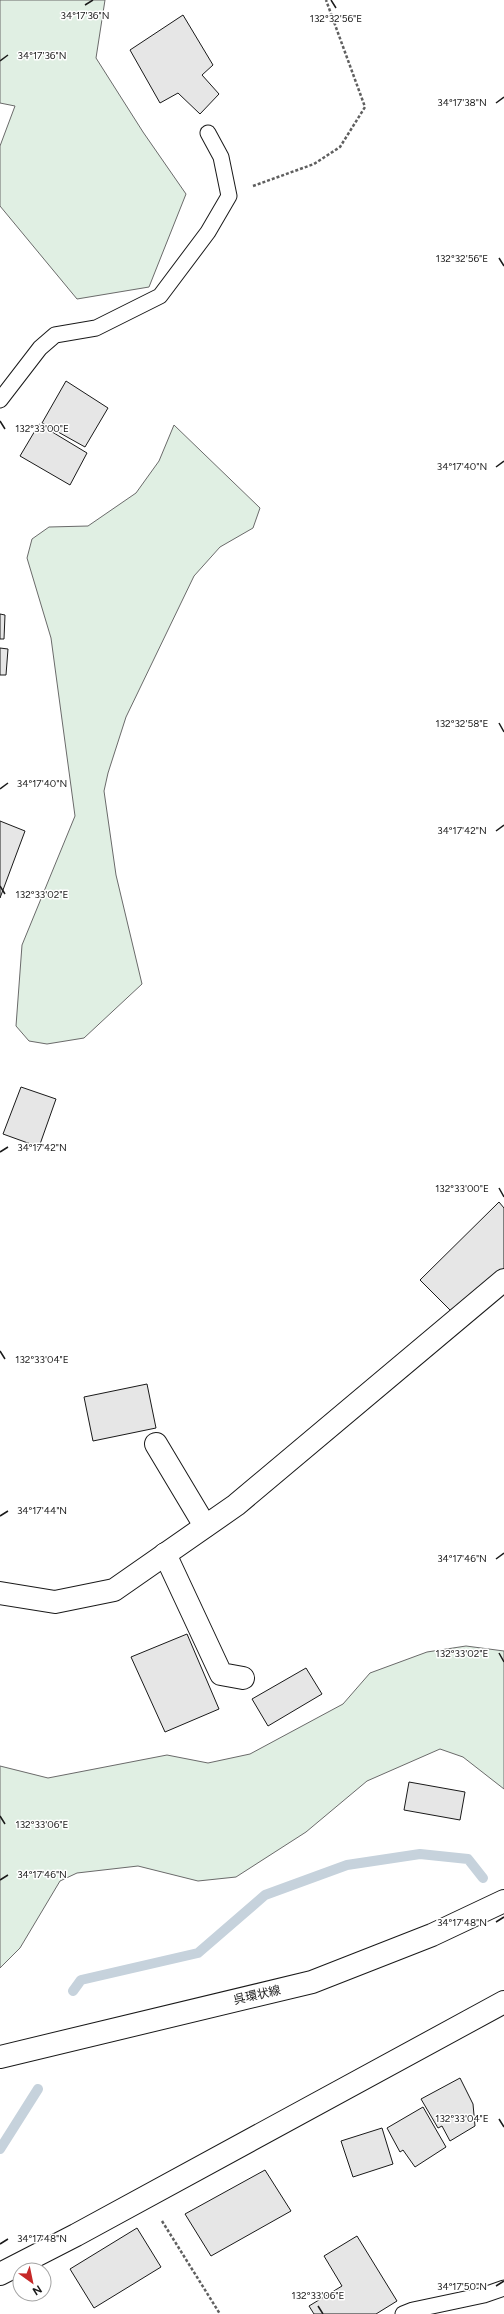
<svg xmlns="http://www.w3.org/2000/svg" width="504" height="2314" viewBox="0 0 504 2314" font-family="Figtree,'Noto Sans JP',sans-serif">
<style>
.green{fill:#e0efe3;stroke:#6a6a6a}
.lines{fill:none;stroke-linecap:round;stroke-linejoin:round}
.stream{stroke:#c6d2dc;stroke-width:10}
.building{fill:#e6e6e6;stroke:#1a1a1a}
.service-casing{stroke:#1a1a1a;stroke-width:17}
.minor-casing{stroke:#1a1a1a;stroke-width:24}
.primary-casing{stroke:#1a1a1a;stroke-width:24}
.path{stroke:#5f5f5f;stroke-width:2.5;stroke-dasharray:3 2;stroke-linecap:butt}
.service{stroke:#fff;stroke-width:15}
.minor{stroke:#fff;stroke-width:22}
.primary{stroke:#fff;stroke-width:22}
.ticks{fill:none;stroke:#1a1a1a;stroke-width:1.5}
.labels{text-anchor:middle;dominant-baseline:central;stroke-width:3;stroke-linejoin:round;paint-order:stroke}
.street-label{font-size:12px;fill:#1a1a1a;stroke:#fff}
.ticks-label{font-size:10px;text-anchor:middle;fill:#1a1a1a;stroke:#fff;stroke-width:3;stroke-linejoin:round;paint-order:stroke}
</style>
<rect width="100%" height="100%" fill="#fff"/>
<g class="green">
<polygon points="0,0 105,0 96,58 143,132 186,194 149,287 77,299 0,206 0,146 15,106 0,103"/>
<polygon points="174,425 260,508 253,528 220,547 194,576 126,717 108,773 104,791 116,875 142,984 84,1038 47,1044 29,1041 16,1026 22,945 75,816 51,638 27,558 32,539 49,527 88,526 136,493 159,461"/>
<polygon points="466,1646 504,1651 504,1789 463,1757 440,1749 367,1781 306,1832 236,1877 198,1881 138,1866 77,1873 60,1881 20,1948 0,1968 0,1766 48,1778 167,1755 208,1763 250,1754 343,1704 370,1673 427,1652"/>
</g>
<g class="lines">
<g class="stream">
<polyline points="73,1991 81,1980 198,1953 265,1895 347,1865 420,1854 468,1859 483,1878"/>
<polyline points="0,2149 38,2089"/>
</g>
</g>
<g class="building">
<polygon points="183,15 213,65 202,75 219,94 200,114 178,93 160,103 130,50"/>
<polygon points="66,381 108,408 85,447 42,423"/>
<polygon points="39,424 87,453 70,485 20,456"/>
<polygon points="0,614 5,615 4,639 0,639"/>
<polygon points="0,648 8,649 6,675 0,675"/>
<polygon points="0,821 25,831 0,898"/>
<polygon points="21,1087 56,1099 39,1147 3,1134"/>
<polygon points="499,1202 504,1208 504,1269 452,1312 420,1280"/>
<polygon points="147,1384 156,1428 93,1441 84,1397"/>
<polygon points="187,1634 219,1709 165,1732 131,1657"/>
<polygon points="306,1668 322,1694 268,1726 252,1699"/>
<polygon points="409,1782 465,1792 460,1820 404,1810"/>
<polygon points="460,2078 473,2104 475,2126 450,2141 442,2126 438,2128 421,2099"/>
<polygon points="423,2107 446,2147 415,2167 403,2150 400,2152 387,2128"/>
<polygon points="382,2128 393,2164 353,2177 341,2141"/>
<polygon points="265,2170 291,2211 211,2256 185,2214"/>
<polygon points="137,2228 161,2267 94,2308 70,2269"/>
<polygon points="357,2236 397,2301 376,2314 314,2314 309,2306 342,2286 324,2256"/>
</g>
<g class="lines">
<defs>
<g id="service">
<polyline points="0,400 40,348 55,335 96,328 160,296 208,232 229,196 221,157 208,133"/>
<polyline points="403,2314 413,2310 484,2295 504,2288"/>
</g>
<g id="minor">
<polyline points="156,1444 205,1526"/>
<polyline points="165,1554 221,1674 243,1678"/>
<polyline points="0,1593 55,1602 114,1590 236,1505 504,1280"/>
<polyline points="0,2274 76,2235 504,2002"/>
</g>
<polyline id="primary" points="0,2057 312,1982 432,1935 504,1901"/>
</defs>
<use href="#service" class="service-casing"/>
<use href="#minor" class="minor-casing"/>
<use href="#primary" class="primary-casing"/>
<g class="path">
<polyline points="253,186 314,164 340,147 365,107 326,0"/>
<polyline points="162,2221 220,2314"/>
</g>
<use href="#service" class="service"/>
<use href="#minor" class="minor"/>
<use href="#primary" class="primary"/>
</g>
<path class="ticks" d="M 331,0 L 336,8M 85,5 L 93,0M 0,61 L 8,55M 496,103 L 504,97M 499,258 L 504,266M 0,421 L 5,429M 496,467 L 504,461M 499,723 L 504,732M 0,789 L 8,783M 496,831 L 504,825M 0,886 L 5,894M 0,1152 L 8,1147M 499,1188 L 504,1197M 0,1351 L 5,1359M 0,1516 L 8,1511M 496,1559 L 504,1553M 499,1653 L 504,1662M 0,1816 L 5,1824M 0,1880 L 8,1875M 496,1922 L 504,1917M 499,2119 L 504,2127M 0,2244 L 8,2239M 496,2286 L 504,2281M 318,2306 L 323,2314"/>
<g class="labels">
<g class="street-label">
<text transform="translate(257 1995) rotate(-13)">呉環状線</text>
</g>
</g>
<g class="ticks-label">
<text x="85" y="19">34°17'36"N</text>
<text x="336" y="22">132°32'56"E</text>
<text x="42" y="59">34°17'36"N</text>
<text x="462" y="106">34°17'38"N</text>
<text x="462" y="262">132°32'56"E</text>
<text x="42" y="432">132°33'00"E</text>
<text x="462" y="470">34°17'40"N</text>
<text x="462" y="727">132°32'58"E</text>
<text x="42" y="787">34°17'40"N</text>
<text x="462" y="834">34°17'42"N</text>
<text x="42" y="898">132°33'02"E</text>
<text x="42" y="1151">34°17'42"N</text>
<text x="462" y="1192">132°33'00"E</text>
<text x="42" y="1363">132°33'04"E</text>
<text x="42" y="1514">34°17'44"N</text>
<text x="462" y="1562">34°17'46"N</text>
<text x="462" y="1657">132°33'02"E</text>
<text x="42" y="1828">132°33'06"E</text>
<text x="42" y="1878">34°17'46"N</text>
<text x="462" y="1926">34°17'48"N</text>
<text x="462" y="2122">132°33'04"E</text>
<text x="42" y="2242">34°17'48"N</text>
<text x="462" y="2290">34°17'50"N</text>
<text x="318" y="2299">132°33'06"E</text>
</g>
<g transform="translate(32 2282) rotate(147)"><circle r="19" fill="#ffffff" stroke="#a3a3a3"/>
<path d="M0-3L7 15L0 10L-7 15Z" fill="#c62828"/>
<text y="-6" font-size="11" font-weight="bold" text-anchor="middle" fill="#1a1a1a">N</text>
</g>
</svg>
